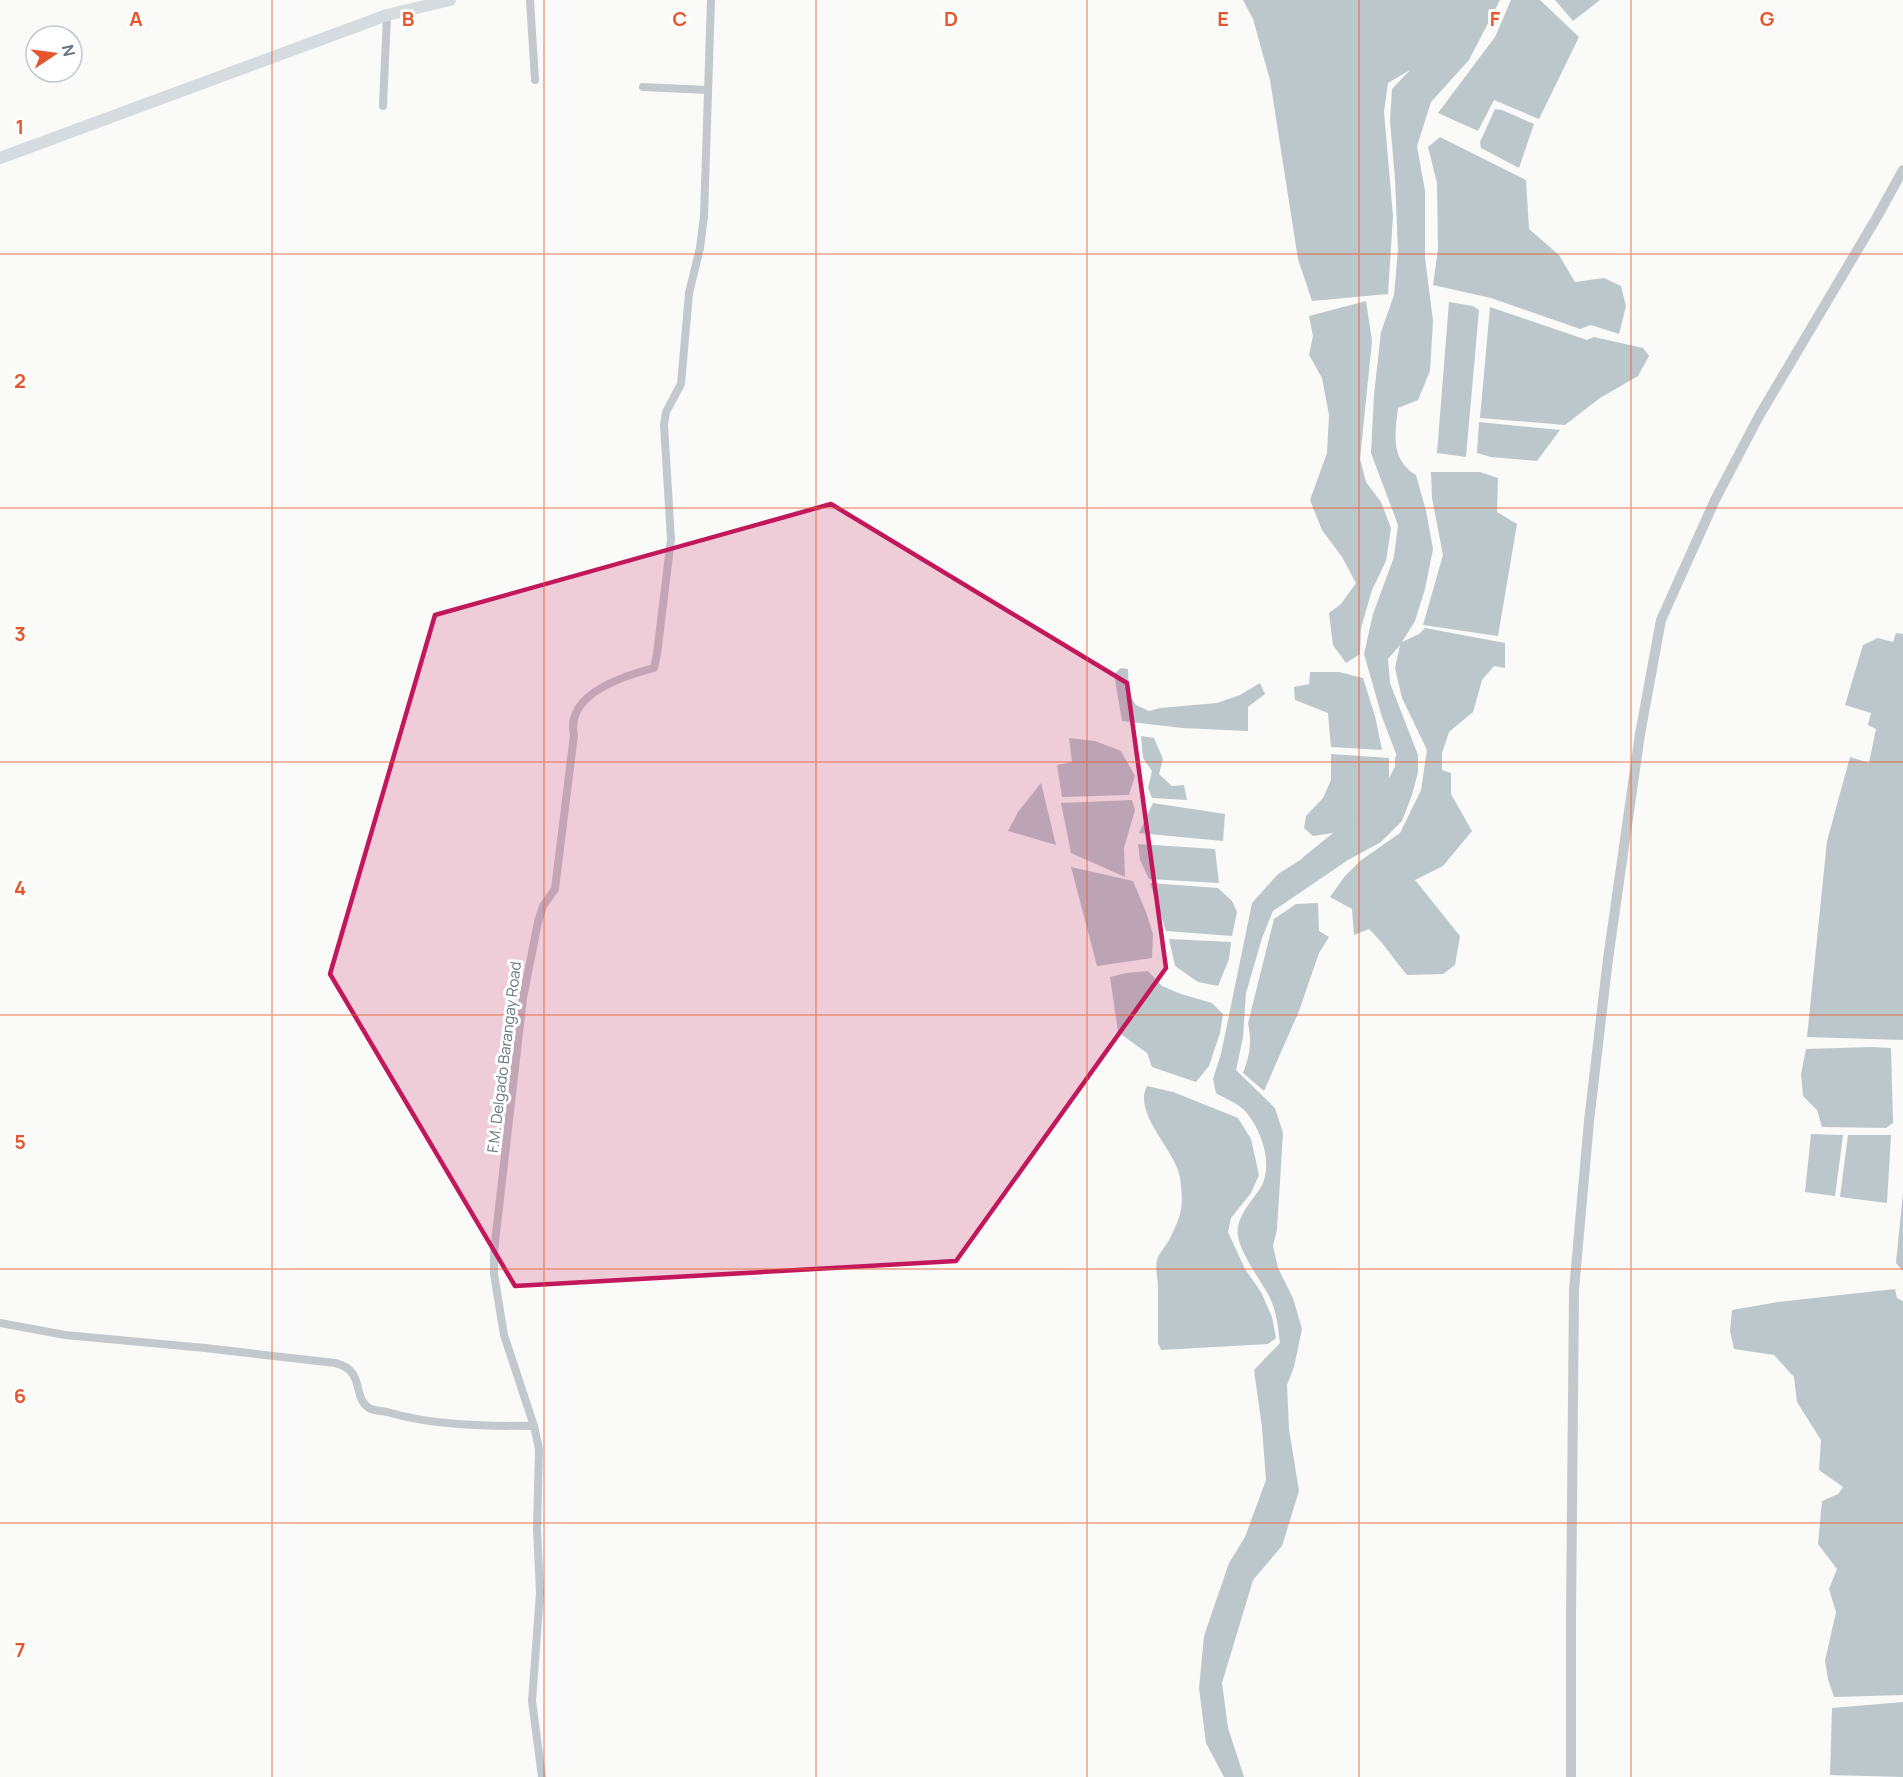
<svg xmlns="http://www.w3.org/2000/svg" width="1903" height="1777" viewBox="0 0 1903 1777" font-family="Manrope,sans-serif">
<style>
.water{fill:#bbc7cb}
.lines{fill:none;stroke-linecap:round;stroke-linejoin:round}
.river{stroke:#bbc7cb;stroke-width:18}
.minor{stroke:#c3c8cc;stroke-width:8}
.tertiary{stroke:#c3c8cc;stroke-width:10}
.secondary{stroke:#d6dbdf;stroke-width:12}
.marked{fill:#c2185b;fill-opacity:0.2;stroke:#c2185b;stroke-width:4.5;stroke-linejoin:round}
.grid{fill:none;stroke:#e4572e;stroke-width:1.5;stroke-opacity:0.55}
.labels{text-anchor:middle;dominant-baseline:central;stroke-width:6;stroke-linejoin:round;paint-order:stroke}
.street-label{font-size:15px;fill:#657683;stroke:#fff}
.grid-label{font-size:20px;text-anchor:middle;font-weight:bold;fill:#e4572e;stroke:#fff;stroke-width:6;stroke-linejoin:round;paint-order:stroke}
</style>
<rect width="100%" height="100%" fill="#fafaf8"/>
<g class="water">
<path d="M 1243,0 L 1500,0 L 1469,60 L 1431,102 L 1417,146 L 1425,191 L 1425,258 L 1433,321 L 1430,371 L 1418,400 L 1398,408 C 1395,434 1390,459 1416,475 L 1426,511 L 1433,549 L 1425,589 L 1415,621 L 1402,642 L 1419,634 L 1425,628 L 1505,643 L 1505,668 L 1494,666 L 1482,680 L 1473,712 L 1449,732 L 1442,753 L 1442,770 L 1451,773 L 1451,794 L 1472,831 L 1443,866 L 1415,880 L 1460,936 L 1455,965 L 1443,974 L 1407,975 C 1394,960 1384,943 1369,929 L 1354,935 L 1352,909 L 1330,897 L 1345,876 L 1360,861 L 1400,833 L 1421,790 L 1427,750 L 1402,698 L 1395,668 L 1400,645 L 1388,659 L 1390,683 L 1418,755 L 1418,772 L 1412,795 L 1402,821 L 1381,842 L 1348,860 L 1273,911 L 1262,938 L 1246,993 L 1243,1037 L 1236,1070 L 1275,1108 L 1283,1133 L 1277,1229 L 1273,1246 L 1278,1268 L 1293,1298 L 1302,1329 L 1294,1367 L 1287,1385 L 1289,1429 L 1299,1491 L 1282,1546 L 1253,1580 L 1222,1683 L 1228,1728 L 1244,1777 L 1224,1777 L 1206,1743 L 1199,1688 L 1204,1636 L 1229,1563 L 1245,1537 L 1266,1480 L 1262,1427 L 1254,1370 L 1280,1343 C 1278,1326 1276,1308 1268,1294 C 1260,1280 1240,1252 1238,1236 C 1235,1218 1252,1201 1261,1187 C 1274,1164 1261,1128 1244,1110 C 1237,1103 1224,1098 1216,1093 L 1213,1079 L 1221,1054 L 1252,903 L 1278,874 L 1308,855 L 1345,845 L 1375,821 L 1398,796 L 1398,759 L 1382,717 L 1364,654 L 1373,614 L 1394,557 L 1398,525 L 1371,453 L 1374,395 L 1381,332 L 1394,295 L 1398,250 L 1395,179 L 1390,121 L 1392,89 L 1410,70 L 1388,83 L 1384,112 L 1393,216 L 1388,294 L 1312,301 L 1298,259 L 1270,80 L 1253,19 Z"/>
<polygon points="1511,0 1540,0 1579,37 1539,119 1494,100 1478,131 1438,113 1495,37"/>
<polygon points="1555,0 1600,0 1573,21"/>
<polygon points="1495,109 1502,110 1534,124 1519,168 1481,148 1480,142"/>
<polygon points="1440,137 1526,180 1529,229 1559,255 1575,282 1604,278 1621,286 1626,306 1619,334 1591,325 1580,329 1491,298 1433,285 1438,249 1437,183 1428,147"/>
<polygon points="1366,301 1372,341 1360,459 1366,482 1381,502 1391,528 1386,561 1372,590 1361,628 1360,654 1346,663 1333,645 1329,613 1341,604 1356,583 1342,557 1322,530 1310,500 1327,453 1329,415 1322,378 1309,355 1313,336 1309,316"/>
<polygon points="1449,302 1473,306 1479,310 1466,457 1437,453"/>
<polygon points="1490,307 1587,340 1594,337 1643,348 1649,356 1638,376 1600,398 1565,425 1480,418"/>
<polygon points="1479,422 1560,430 1537,461 1491,457 1477,453"/>
<polygon points="1431,472 1480,472 1498,478 1497,512 1517,524 1498,636 1423,625 1443,555 1432,498"/>
<polygon points="1896,633 1903,634 1903,1040 1807,1037 1827,841 1850,757 1869,763 1876,729 1868,725 1871,713 1845,705 1863,645 1878,638 1893,642"/>
<polygon points="1121,668 1128,669 1129,694 1136,705 1149,711 1160,708 1217,703 1240,695 1260,683 1265,694 1248,707 1248,731 1182,728 1122,721 1114,674"/>
<polygon points="1310,672 1339,672 1363,678 1375,716 1382,750 1331,747 1328,713 1295,700 1294,687 1309,684"/>
<polygon points="1141,736 1154,738 1163,759 1159,774 1172,786 1184,785 1187,800 1152,798 1148,788 1152,771 1143,758"/>
<polygon points="1069,738 1095,741 1121,751 1135,776 1129,795 1062,797 1057,765 1072,762"/>
<polygon points="1331,754 1389,758 1389,783 1379,808 1339,832 1313,836 1304,828 1306,816 1323,798 1331,780"/>
<polygon points="1041,783 1056,845 1008,831 1018,812"/>
<polygon points="1132,800 1135,810 1124,848 1125,877 1071,853 1061,803"/>
<polygon points="1153,803 1225,814 1223,841 1139,833"/>
<polygon points="1138,844 1215,849 1219,883 1149,879 1140,860"/>
<polygon points="1071,867 1133,881 1146,912 1153,934 1152,958 1097,966"/>
<polygon points="1150,883 1218,888 1232,901 1237,912 1232,936 1166,931"/>
<path d="M 1318,903 L 1319,931 L 1329,937 L 1319,953 L 1299,1011 L 1264,1091 L 1243,1073 C 1250,1055 1252,1042 1248,1023 L 1274,919 L 1296,904 Z"/>
<polygon points="1169,939 1231,942 1229,959 1218,986 1198,982 1175,966"/>
<polygon points="1148,971 1162,986 1181,994 1212,1003 1223,1014 1220,1033 1209,1066 1196,1082 1152,1067 1147,1053 1118,1032 1110,977 1126,973"/>
<polygon points="1871,1047 1891,1048 1893,1123 1886,1128 1822,1127 1817,1110 1803,1096 1801,1074 1806,1049"/>
<path d="M 1147,1086 L 1173,1092 L 1238,1118 L 1251,1139 L 1259,1175 L 1251,1193 L 1231,1218 L 1228,1232 L 1245,1269 L 1261,1292 L 1272,1317 L 1276,1338 L 1268,1344 L 1161,1350 L 1158,1343 C 1158,1325 1158,1306 1158,1288 C 1158,1279 1155,1268 1157,1260 C 1159,1253 1166,1246 1169,1240 C 1182,1215 1184,1206 1180,1178 C 1177,1152 1132,1113 1147,1086 Z"/>
<polygon points="1811,1134 1843,1135 1835,1196 1805,1192"/>
<polygon points="1848,1135 1891,1135 1887,1203 1840,1197"/>
<polygon points="1903,1193 1903,1271 1896,1263"/>
<polygon points="1895,1289 1897,1298 1903,1301 1903,1695 1834,1697 1828,1679 1825,1661 1836,1612 1829,1589 1837,1569 1818,1544 1822,1501 1838,1494 1843,1487 1819,1470 1821,1440 1797,1402 1794,1377 1774,1355 1734,1349 1730,1331 1732,1310 1778,1302"/>
<polygon points="1903,1702 1903,1777 1830,1775 1832,1708"/>
</g>
<g class="lines">
<polyline class="river" points="1309,864 1387,801 1404,769 1404,760"/>
<g class="minor">
<polyline points="530,0 535,80"/>
<polyline points="643,87 708,90"/>
<polyline points="383,106 387,15"/>
<path d="M 0,1323 L 65,1335 L 205,1348 L 335,1363 C 366,1370 352,1398 369,1408 C 374,1411 382,1411 387,1412 C 434,1426 486,1426 534,1426"/>
<path d="M 542,1777 L 532,1701 L 540,1593 L 537,1529 L 539,1449 L 534,1426 L 504,1335 L 494,1274 L 494,1251 L 523,998 L 538,922 L 543,906 L 555,889 L 574,735 C 565,694 623,676 654,668 L 657,654 L 671,539 L 664,425 L 666,412 L 681,384 L 689,293 L 700,248 L 704,216 L 711,0"/>
</g>
<polyline class="tertiary" points="1571,1777 1571,1615 1574,1290 1589,1121 1608,959 1640,734 1661,620 1715,500 1759,416 1877,217 1903,170"/>
<polyline class="secondary" points="0,158 387,15 450,0"/>
</g>
<path class="marked" d="M 831,504 L 1127,683 L 1166,968 L 956,1261 L 515,1286 L 330,974 L 435,615 Z"/>
<path class="grid" d="M 272,0 L 272,1777M 544,0 L 544,1777M 816,0 L 816,1777M 1087,0 L 1087,1777M 1359,0 L 1359,1777M 1631,0 L 1631,1777M 0,254 L 1903,254M 0,508 L 1903,508M 0,762 L 1903,762M 0,1015 L 1903,1015M 0,1269 L 1903,1269M 0,1523 L 1903,1523"/>
<g class="labels">
<g class="street-label">
<text transform="translate(504 1057) rotate(-83)">F.M. Delgado Barangay Road</text>
</g>
</g>
<g class="grid-label">
<text x="136" y="26">A</text>
<text x="408" y="26">B</text>
<text x="680" y="26">C</text>
<text x="951" y="26">D</text>
<text x="1223" y="26">E</text>
<text x="1495" y="26">F</text>
<text x="1767" y="26">G</text>
<text x="20" y="134">1</text>
<text x="20" y="388">2</text>
<text x="20" y="641">3</text>
<text x="20" y="895">4</text>
<text x="20" y="1149">5</text>
<text x="20" y="1403">6</text>
<text x="20" y="1657">7</text>
</g>
<g transform="translate(54 54) rotate(77)"><circle r="28" fill="#ffffff" stroke="#c1c8cd" stroke-width="1.5"/>
<path d="M0-4.5L10 22L0 15L-10 22Z" fill="#e4572e"/>
<text y="-9" font-size="16" font-weight="bold" text-anchor="middle" fill="#657683">N</text>
</g>
</svg>
